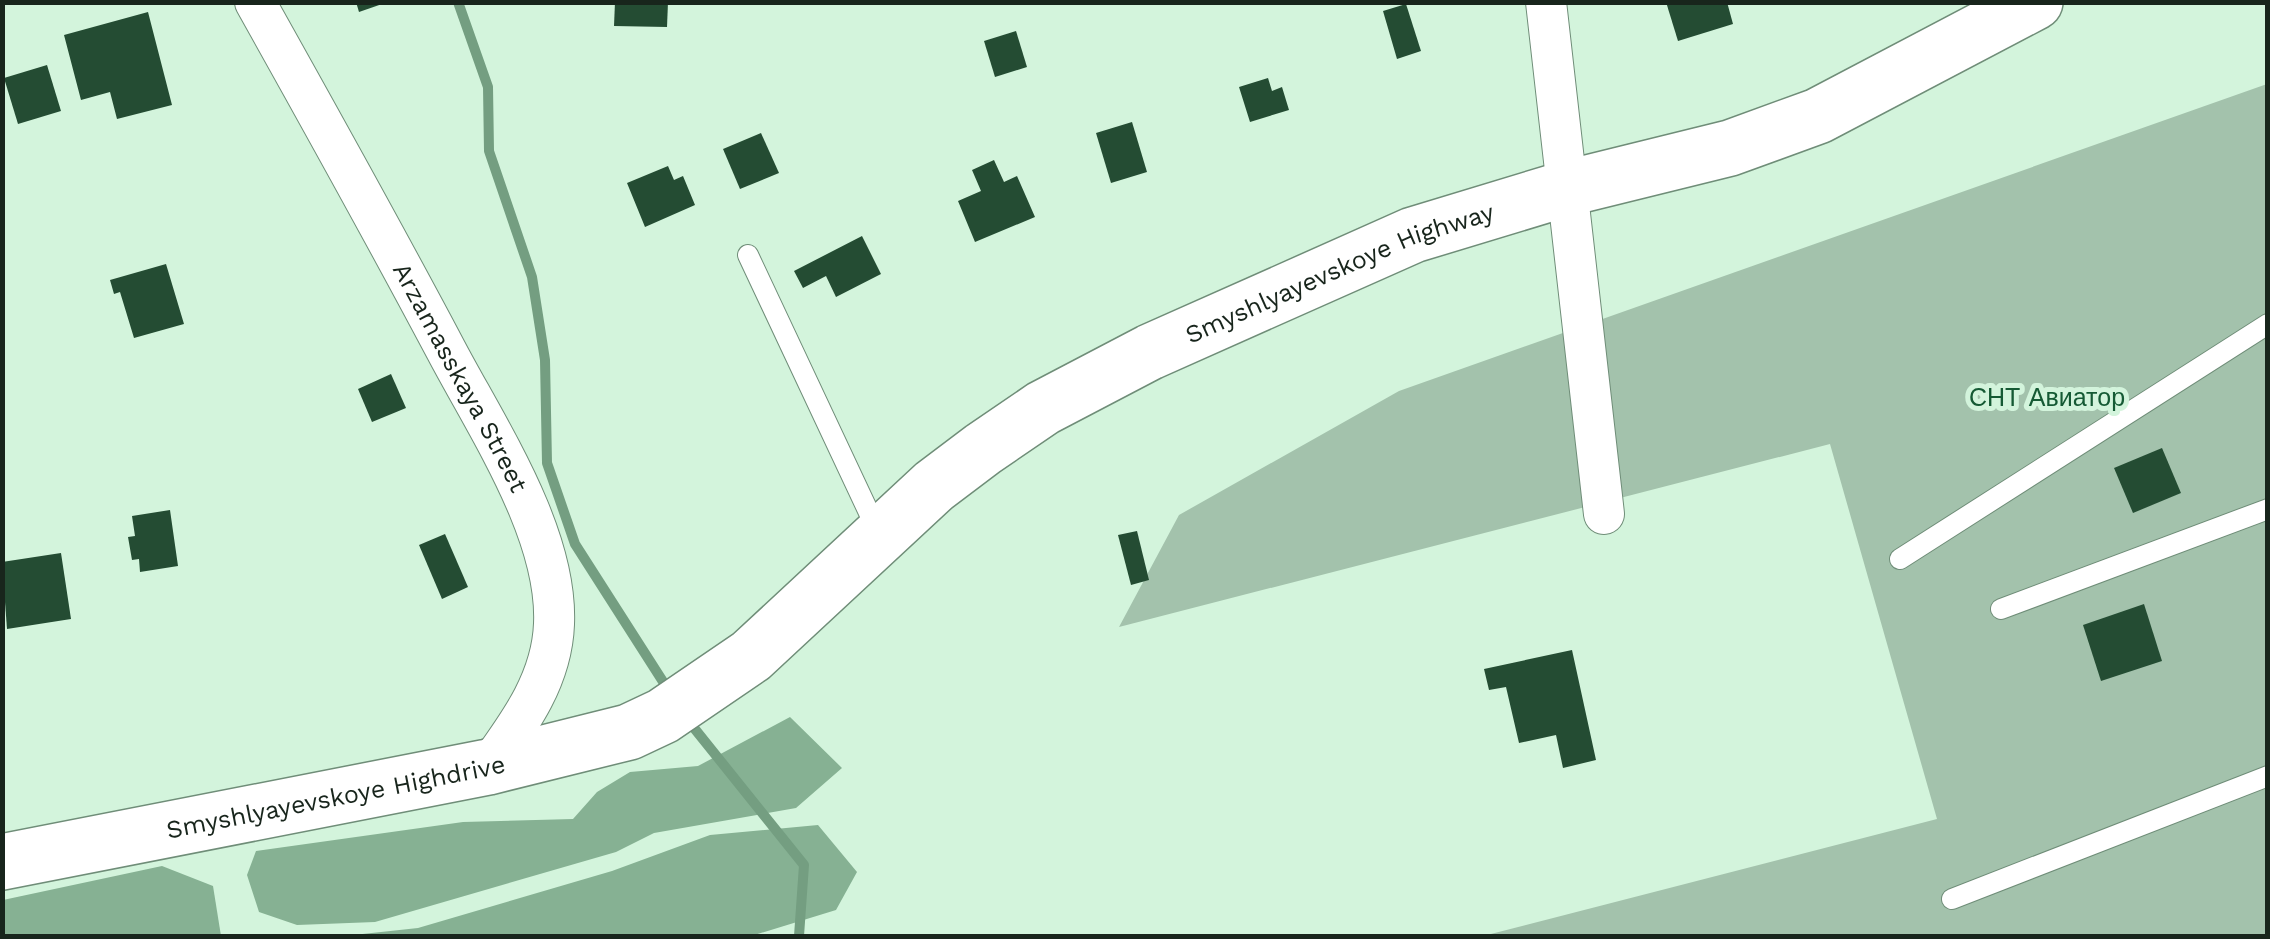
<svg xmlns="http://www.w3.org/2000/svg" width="2270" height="939" viewBox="0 0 2270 939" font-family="'Work Sans',sans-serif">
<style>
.green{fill:#a3c2ac}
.forest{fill:#86b193}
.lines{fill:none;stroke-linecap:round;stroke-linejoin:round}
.stream{stroke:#749e81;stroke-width:10}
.building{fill:#244c33}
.lane-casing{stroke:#6f8d78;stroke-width:22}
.street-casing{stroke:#6f8d78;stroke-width:42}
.secondary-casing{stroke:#6f8d78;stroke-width:58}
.lane{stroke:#fff;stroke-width:20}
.street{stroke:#fff;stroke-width:40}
.secondary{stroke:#fff;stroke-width:55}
.labels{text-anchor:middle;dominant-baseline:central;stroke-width:10;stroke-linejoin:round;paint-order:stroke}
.street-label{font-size:25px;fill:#18251c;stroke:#d3f4dc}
.park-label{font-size:25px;fill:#155a34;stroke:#d3f4dc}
</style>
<rect width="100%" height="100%" fill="#d3f4dc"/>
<polygon class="green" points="2267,84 2267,936 1483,936 1937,819 1830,444 1119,627 1179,515 1399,391"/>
<g class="forest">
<polygon points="790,717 842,768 796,808 654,833 616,852 375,922 297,925 259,912 247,875 256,851 463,822 573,819 597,792 630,772 698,766"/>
<polygon points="818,825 857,872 836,910 751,936 344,936 418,928 612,871 710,835"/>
<polygon points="162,866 213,886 221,936 3,936 3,900"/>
</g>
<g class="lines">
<g class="stream">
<polyline points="458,2 488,87 489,151 532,277 545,360 547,463 575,544 669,691"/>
<polyline points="686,718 804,865 799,936"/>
</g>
</g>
<g class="building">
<polygon points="356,2 385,2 385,3 359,12"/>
<polygon points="615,2 668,2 667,27 614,26"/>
<polygon points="1666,2 1727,2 1733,24 1678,41"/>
<polygon points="1406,4 1421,51 1397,59 1383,11"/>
<polygon points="148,12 172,105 117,119 110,92 81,100 64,35"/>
<polygon points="1016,31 1027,67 995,77 984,41"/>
<polygon points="47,65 61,111 18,124 4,78"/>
<polygon points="1268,78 1272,91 1282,87 1289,110 1250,122 1239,87"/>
<polygon points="1132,122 1147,172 1111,183 1096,133"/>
<polygon points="761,133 779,173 740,189 723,149"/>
<polygon points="994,160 1004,182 1017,176 1035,217 975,242 958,201 981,191 972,170"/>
<polygon points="668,166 674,180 683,176 695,205 645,227 627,183"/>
<polygon points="862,236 881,274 836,297 826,276 803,288 794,271"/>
<polygon points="166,264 184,324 134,338 120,292 114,294 110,280"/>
<polygon points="391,374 406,408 372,422 358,389"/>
<polygon points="2162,448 2181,493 2133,513 2114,468"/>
<polygon points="170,510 178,566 140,572 139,559 132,560 128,537 135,536 132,516"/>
<polygon points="1137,531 1149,580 1131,585 1118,535"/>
<polygon points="445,534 468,587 442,599 419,545"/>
<polygon points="61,553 71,619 7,629 2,562"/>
<polygon points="2144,604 2162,661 2101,681 2083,625"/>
<polygon points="1572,650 1596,760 1563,768 1556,735 1519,743 1506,687 1489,690 1484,669"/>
</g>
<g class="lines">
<defs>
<g id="lane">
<polyline points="748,255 879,534"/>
<polyline points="1900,559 2268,324"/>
<polyline points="2001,609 2268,509"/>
<polyline points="1952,899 2268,776"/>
</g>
<g id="street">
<path id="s1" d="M 255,2 C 320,118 384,233 446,350 C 487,428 558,533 554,624 C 552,680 519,724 488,767"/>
<polyline points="1546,2 1604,514"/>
</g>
<g id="secondary">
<path id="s2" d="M 2,862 L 488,767 L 629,732 L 663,716 L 751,656 L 934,486 L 983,449 L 1043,408 L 1150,352 L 1413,235 L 1568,188 L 1730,148 L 1818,116 L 2035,2"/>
</g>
</defs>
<use href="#lane" class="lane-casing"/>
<use href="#street" class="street-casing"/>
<use href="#secondary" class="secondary-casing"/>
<use href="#lane" class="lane"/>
<use href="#street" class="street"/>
<use href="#secondary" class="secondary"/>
</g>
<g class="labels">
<g class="street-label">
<text stroke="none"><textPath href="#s2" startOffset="1495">Smyshlyayevskoye Highway</textPath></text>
<text stroke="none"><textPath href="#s1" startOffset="428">Arzamasskaya Street</textPath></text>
<text stroke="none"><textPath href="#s2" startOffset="340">Smyshlyayevskoye Highdrive</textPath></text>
</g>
<g class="park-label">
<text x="2047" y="397">СНТ Авиатор</text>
</g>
</g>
<rect width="2270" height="939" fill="none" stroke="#18251c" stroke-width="10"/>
</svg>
